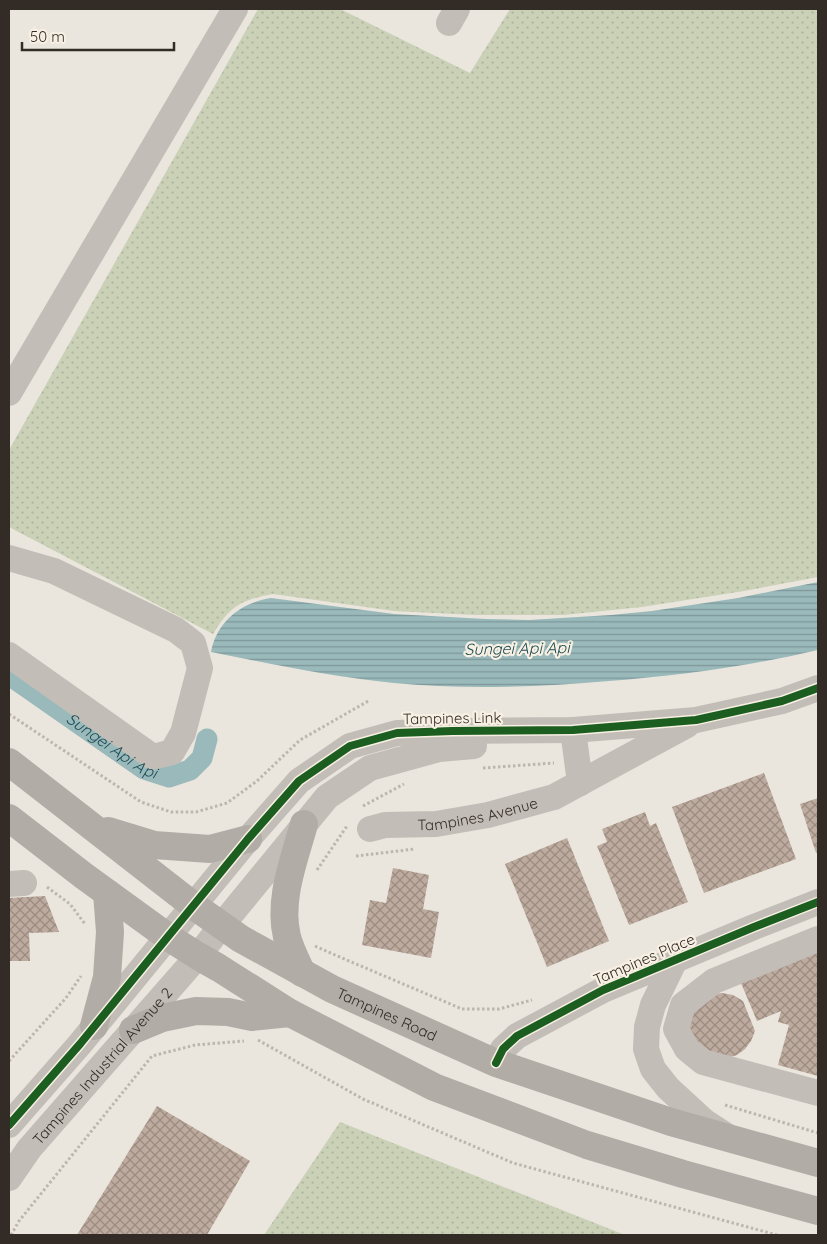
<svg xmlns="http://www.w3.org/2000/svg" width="827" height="1244" viewBox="0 0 827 1244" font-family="Quicksand,sans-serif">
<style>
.grass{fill:url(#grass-dots)}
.water{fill:url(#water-rules)}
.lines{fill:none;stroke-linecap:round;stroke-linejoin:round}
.canal{stroke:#9ab9bb;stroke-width:21}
.building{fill:url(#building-cross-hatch)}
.path{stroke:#bcb6af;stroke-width:3;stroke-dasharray:2.5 2.5;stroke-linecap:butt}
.minor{stroke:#c3bdb7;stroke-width:26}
.major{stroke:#b2aca6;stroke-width:28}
.cycleway-casing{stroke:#f8f0e3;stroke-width:11}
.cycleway{stroke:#1b5e20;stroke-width:8}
.labels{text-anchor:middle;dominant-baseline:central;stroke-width:4.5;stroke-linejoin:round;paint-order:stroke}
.street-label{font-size:15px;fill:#332b25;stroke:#f8f0e3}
.water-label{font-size:16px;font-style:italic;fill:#1c4c54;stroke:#f8f0e3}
</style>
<defs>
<pattern id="grass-dots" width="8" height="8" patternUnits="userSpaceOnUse" patternTransform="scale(1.25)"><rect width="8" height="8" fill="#cad1b7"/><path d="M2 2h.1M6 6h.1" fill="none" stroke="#aeb49d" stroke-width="1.8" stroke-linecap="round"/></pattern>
<pattern id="water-rules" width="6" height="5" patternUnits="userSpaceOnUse" patternTransform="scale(1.25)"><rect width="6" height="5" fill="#9ab9bb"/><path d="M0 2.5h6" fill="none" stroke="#7e9798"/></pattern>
<pattern id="building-cross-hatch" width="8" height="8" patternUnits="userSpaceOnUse" patternTransform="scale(1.25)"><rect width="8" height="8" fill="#beab9f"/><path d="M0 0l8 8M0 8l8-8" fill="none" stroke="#9b8b81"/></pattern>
</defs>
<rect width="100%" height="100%" fill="#eae6dd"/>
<g class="grass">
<path d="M 258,9 L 340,9 L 470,73 L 510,9 L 818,9 L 818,577 L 744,591 L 642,607 L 563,615 L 475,615 L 394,611 L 273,594 C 241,600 230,606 213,634 L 9,527 L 9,450 Z"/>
<polygon points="340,1122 625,1235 264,1235"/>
</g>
<path class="water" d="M 818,582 L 818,650 C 750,666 679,676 609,681 C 538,687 465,690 394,683 C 332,677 272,664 211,652 C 217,621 241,603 271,598 L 394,614 L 486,619 L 529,620 L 611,615 L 652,611 L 738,598 Z"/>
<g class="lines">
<path class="canal" id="s1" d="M 9,675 L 144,769 L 169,777 L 190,770 L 202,758 L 207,739"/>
</g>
<g class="building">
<polygon points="764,773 796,859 704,893 672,807"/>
<polygon points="818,798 818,852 816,853 800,804"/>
<polygon points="645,812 650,826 656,823 688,902 629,925 597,846 607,842 602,829"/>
<polygon points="567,838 609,941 547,967 505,864"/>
<polygon points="393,868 429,875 423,909 439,912 431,958 362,945 370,900 386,903"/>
<polygon points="45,896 59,932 29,933 30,961 9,961 9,898"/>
<polygon points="818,952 818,1076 778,1065 789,1025 778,1022 781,1011 757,1021 741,983"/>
<polygon points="722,993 733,995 743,1001 755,1031 751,1041 745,1049 737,1055 727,1058 698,1049 690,1030 690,1020 694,1009 711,995"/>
<polygon points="157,1106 250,1161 207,1235 77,1235"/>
</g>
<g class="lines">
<g class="path">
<polyline points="9,714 141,802 171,812 196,812 227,803 257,781 300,740 370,700"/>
<polyline points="483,768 554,763"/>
<polyline points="363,806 404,784"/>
<polyline points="356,856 415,849"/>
<polyline points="317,870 347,826"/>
<polyline points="47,887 70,904 85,924"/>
<polyline points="315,946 335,955 462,1009 499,1009 532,1000"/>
<polyline points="258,1040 363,1099 513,1163 777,1235"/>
<polyline points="9,1061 66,998 81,976"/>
<polyline points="725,1105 818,1133"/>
<polyline points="11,1235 19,1221 152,1056 195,1045 244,1041"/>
</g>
<g class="minor">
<polyline points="449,23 457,9"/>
<polyline points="9,393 235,9"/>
<polyline points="9,558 54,571 176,630 193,643 200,668 183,733 172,752 153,757 9,655"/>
<polyline points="573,730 580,783"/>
<path id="s2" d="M 370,829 L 385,825 L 436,824 L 488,815 L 554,797 L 687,725"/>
<polyline points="9,884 24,883"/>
<polyline points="818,939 714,981 683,1005 676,1029 687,1049 703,1062 818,1093"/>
<polyline points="675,960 653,1005 647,1027 646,1049 653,1069 668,1088 705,1122 725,1135"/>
<polyline points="496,1063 503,1049 517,1036 603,990 754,927 818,902"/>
<polyline points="9,1125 80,1044 248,839 299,781 350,746 397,733 452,731 573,730 696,720 782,701 818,688"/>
<path id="s3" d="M 9,1178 L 29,1149 L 198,956 L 222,925 L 327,797 L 370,768 L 439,749 L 474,746"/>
</g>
<g class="major">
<path id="s4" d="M 9,762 L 194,906 L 241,939 L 332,989 L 496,1063 L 671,1122 L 818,1163"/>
<polyline points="9,818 84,876 168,937 198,956 219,968 290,1013 434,1087 587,1145 683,1174 818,1211"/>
<polyline points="108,831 154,845 210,849 248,839"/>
<path d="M 302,973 C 297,962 290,949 287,937 C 278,899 294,861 304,824"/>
<polyline points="94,1026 107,977 110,932 107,893"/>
<polyline points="133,1030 162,1018 196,1011 228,1012 252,1017 290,1013"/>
</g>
<defs>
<g id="cycleway">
<polyline points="496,1063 503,1049 517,1036 603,990 754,927 818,902"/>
<polyline points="9,1125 80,1044 248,839 299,781 350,746 397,733 452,731 573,730 696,720 782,701 818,688"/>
</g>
</defs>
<use href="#cycleway" class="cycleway-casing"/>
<use href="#cycleway" class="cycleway"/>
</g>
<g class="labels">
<g class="street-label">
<text transform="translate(452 718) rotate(-1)">Tampines Link</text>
<text stroke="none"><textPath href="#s2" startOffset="109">Tampines Avenue</textPath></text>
<text transform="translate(644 959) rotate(-23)">Tampines Place</text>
<text stroke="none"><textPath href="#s4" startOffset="456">Tampines Road</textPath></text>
<text stroke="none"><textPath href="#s3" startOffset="146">Tampines Industrial Avenue 2</textPath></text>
</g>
<g class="water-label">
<text transform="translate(517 648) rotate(-1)">Sungei Api Api</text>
<text stroke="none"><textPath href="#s1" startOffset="125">Sungei Api Api</textPath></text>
</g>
</g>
<rect width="827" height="1244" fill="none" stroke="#332b25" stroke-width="20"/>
<path d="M22 42v8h152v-8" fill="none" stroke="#332b25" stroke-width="2.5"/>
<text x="30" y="42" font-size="15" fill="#332b25" stroke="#f8f0e3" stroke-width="4" paint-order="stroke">50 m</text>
</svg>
